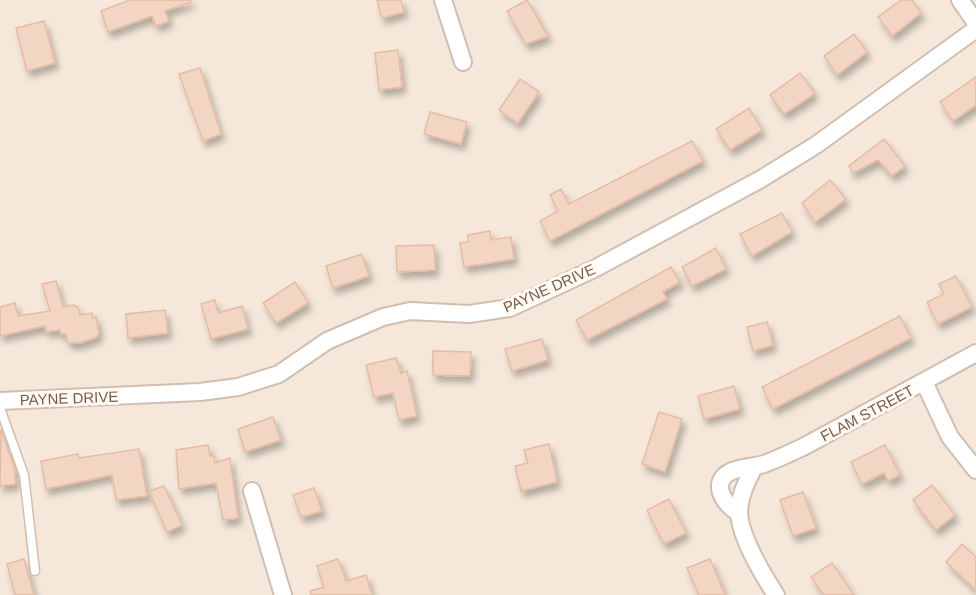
<svg xmlns="http://www.w3.org/2000/svg" width="976" height="595" viewBox="0 0 976 595" font-family="Helvetica,sans-serif">
<style>
.residential{fill:#f5e8da}
.building{fill:#f3d5c3;stroke:#e6bba3;stroke-width:1.5;filter:url(#shadow)}
.lines{fill:none;stroke-linecap:round;stroke-linejoin:round}
.lane-casing{stroke:#d1beb0;stroke-width:11}
.street-casing{stroke:#d1beb0;stroke-width:20}
.lane{stroke:#fff;stroke-width:8}
.street{stroke:#fff;stroke-width:16}
.labels{text-anchor:middle;dominant-baseline:central;stroke-width:6;stroke-linejoin:round;paint-order:stroke}
.street-label{font-size:15px;fill:#7a5c4d;stroke:#fffaf3}
</style>
<defs>
<filter id="shadow"><feDropShadow dx="3.5" dy="6" stdDeviation="3" flood-color="#0004"/></filter>
</defs>
<rect width="100%" height="100%" fill="#fdf6ec"/>
<rect class="residential" x="0" y="0" width="976" height="595"/>
<g class="building">
<polygon points="130,0 191,0 191,2 165,11 169,21 156,26 152,16 108,32 101,11"/>
<polygon points="377,0 401,0 404,12 382,18"/>
<polygon points="527,0 548,36 526,44 507,11"/>
<polygon points="901,0 912,0 921,13 892,36 878,17"/>
<polygon points="44,21 55,63 27,71 16,28"/>
<polygon points="854,34 867,52 837,75 824,56"/>
<polygon points="398,50 402,87 379,90 375,53"/>
<polygon points="200,68 221,134 203,141 179,74"/>
<polygon points="800,73 814,92 813,95 784,114 770,95"/>
<polygon points="976,77 976,105 953,121 940,102"/>
<polygon points="520,79 539,92 518,123 499,110"/>
<polygon points="749,108 762,130 730,150 716,129"/>
<polygon points="430,112 467,122 461,144 424,134"/>
<polygon points="884,139 905,166 892,176 878,160 853,173 849,166"/>
<polygon points="692,141 703,161 550,241 540,221 558,211 550,195 561,189 569,204"/>
<polygon points="830,180 846,199 815,222 802,203"/>
<polygon points="782,213 792,232 752,256 740,234"/>
<polygon points="490,231 491,240 511,237 514,259 464,267 460,243 468,242 468,235"/>
<polygon points="434,245 435,270 397,272 396,246"/>
<polygon points="716,248 726,269 692,286 682,267"/>
<polygon points="362,254 369,276 333,288 326,266"/>
<polygon points="671,267 680,282 663,292 667,299 587,340 576,320"/>
<polygon points="956,276 972,307 938,324 927,302 944,294 939,284"/>
<polygon points="56,281 63,307 74,305 78,307 80,315 92,313 93,318 96,317 99,333 97,337 80,343 71,343 67,342 66,334 61,334 60,330 46,332 45,326 0,336 0,307 15,303 18,316 50,311 42,284"/>
<polygon points="295,282 308,303 276,323 263,303"/>
<polygon points="215,300 218,313 242,306 248,329 211,339 201,304"/>
<polygon points="165,310 168,333 128,338 126,314"/>
<polygon points="900,316 911,338 773,409 762,387"/>
<polygon points="767,322 773,345 753,351 747,327"/>
<polygon points="542,339 548,360 512,371 505,349"/>
<polygon points="433,351 471,352 470,376 433,375"/>
<polygon points="396,358 401,373 407,371 417,416 399,420 393,393 374,397 366,365"/>
<polygon points="734,386 740,409 704,419 698,396"/>
<polygon points="659,412 682,419 665,472 642,464"/>
<polygon points="273,417 281,440 245,452 238,429"/>
<polygon points="1,429 14,467 16,484 0,486"/>
<polygon points="549,444 557,482 521,491 515,466 528,463 524,450"/>
<polygon points="208,445 210,456 214,456 215,463 230,458 238,518 223,520 216,483 179,489 176,450"/>
<polygon points="885,445 900,475 888,481 884,473 862,484 851,462"/>
<polygon points="139,449 147,496 116,500 112,475 46,489 41,461 78,454 79,458"/>
<polygon points="932,485 955,515 936,530 913,500"/>
<polygon points="164,486 182,525 167,532 149,491"/>
<polygon points="314,488 322,511 301,517 293,495"/>
<polygon points="803,492 816,528 793,536 780,500"/>
<polygon points="669,499 686,533 664,544 647,510"/>
<polygon points="962,544 976,557 976,590 946,562"/>
<polygon points="24,559 34,595 15,595 7,564"/>
<polygon points="338,559 346,581 366,575 372,595 311,595 310,591 324,587 317,566"/>
<polygon points="710,559 725,595 699,595 687,568"/>
<polygon points="832,563 854,595 824,595 811,577"/>
</g>
<g class="lines">
<defs>
<polyline id="lane" points="0,408 24,475 35,571"/>
<g id="street">
<polyline points="443,0 463,62"/>
<polyline points="960,0 976,23"/>
<polyline points="924,382 950,437 976,470"/>
<polyline points="0,401 200,392 238,387 279,374 327,341 383,317 410,311 469,314 510,308 594,269 761,179 816,145 976,29"/>
<path d="M 754,467 C 747,481 740,494 739,511 C 739,535 763,575 776,595"/>
<polyline points="252,491 283,595"/>
<path d="M 739,513 C 723,504 709,481 732,471 C 742,467 754,467 764,464 C 778,459 790,453 803,447 L 976,353"/>
</g>
</defs>
<use href="#lane" class="lane-casing"/>
<use href="#street" class="street-casing"/>
<use href="#lane" class="lane"/>
<use href="#street" class="street"/>
</g>
<g class="labels">
<g class="street-label">
<text transform="translate(549 288) rotate(-24)">PAYNE DRIVE</text>
<text transform="translate(69 398) rotate(-2)">PAYNE DRIVE</text>
<text transform="translate(867 413) rotate(-28)">FLAM STREET</text>
</g>
</g>
</svg>
